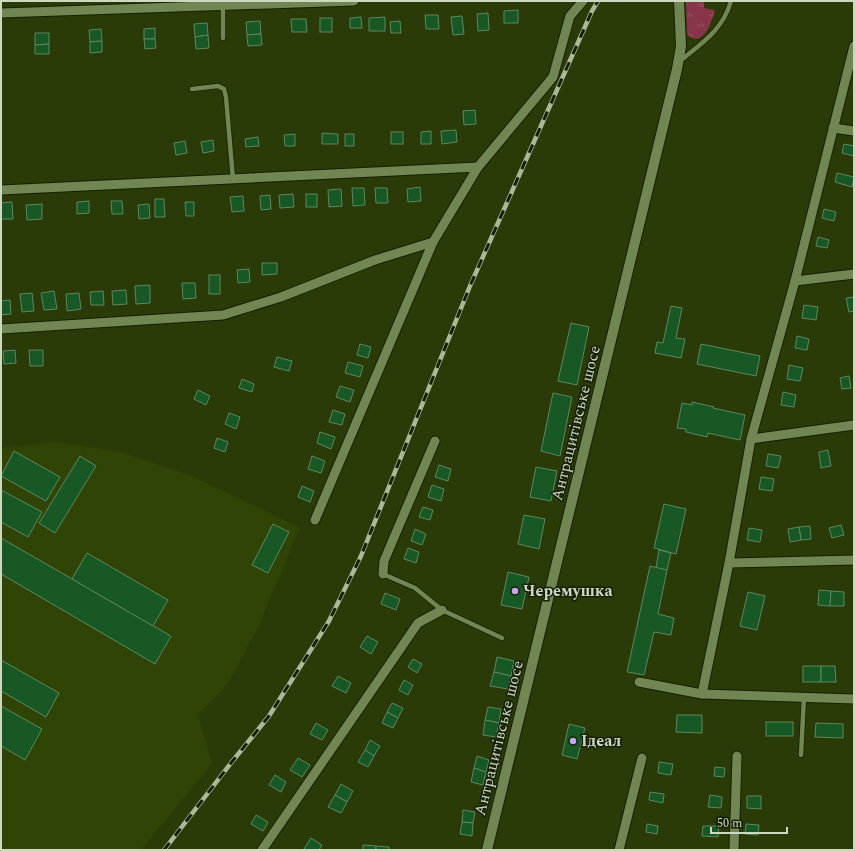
<svg xmlns="http://www.w3.org/2000/svg" width="855" height="851" viewBox="0 0 855 851" font-family="Spectral,serif">
<style>
.built{fill:#304406}
.grass{fill:url(#grass-tufts)}
.building{fill:#175824;stroke:#5d8861}
.lines{fill:none;stroke-linecap:round;stroke-linejoin:round}
.service-casing{stroke:#142100;stroke-width:6}
.minor-casing{stroke:#142100;stroke-width:11}
.secondary-casing{stroke:#142100;stroke-width:12}
.service{stroke:#718653;stroke-width:4.5}
.minor{stroke:#718653;stroke-width:9}
.secondary{stroke:#718653;stroke-width:10}
.rail-casing{stroke:#acb999;stroke-width:4.5}
.rail{stroke:#171f0a;stroke-width:3;stroke-dasharray:9;stroke-linecap:butt}
.poi-dot{fill:#c9a5ee;stroke:#171f0a;stroke-width:1.5}
.labels{text-anchor:middle;dominant-baseline:central;stroke-width:3;stroke-linejoin:round;paint-order:stroke}
.street-label{font-size:16px;fill:#cdd9be;stroke:#171f0a}
.poi-label{font-size:16px;font-weight:bold;fill:#cdd9be;stroke:#171f0a;text-anchor:start}
</style>
<defs>
<pattern id="grass-tufts" width="24" height="20" patternUnits="userSpaceOnUse"><rect width="24" height="20" fill="#88354b"/><path d="M3 7l-1-3M5 7V3M7 7l1-3M15 17l-1-3M17 17v-4M19 17l1-3" fill="none" stroke="#985263"/></pattern>
</defs>
<rect width="100%" height="100%" fill="#2a3b07"/>
<polygon class="built" points="55,442 121,452 190,475 300,528 257,629 227,685 198,714 212,764 141,850 1,850 1,448"/>
<path class="grass" d="M 686,1 L 704,1 L 704,8 L 715,10 C 712,22 702,50 687,34 Z"/>
<g class="building">
<polygon points="518,10 518,23 504,23 504,11"/>
<polygon points="488,13 489,30 478,31 477,14"/>
<polygon points="425,15 438,15 439,29 426,29"/>
<polygon points="462,16 464,34 453,35 451,17"/>
<polygon points="361,17 362,28 350,28 350,18"/>
<polygon points="385,17 385,31 369,31 369,18"/>
<rect x="320" y="18" width="12" height="14"/>
<polygon points="291,19 306,19 307,32 292,32"/>
<polygon points="260,21 261,34 247,35 246,22"/>
<polygon points="400,21 401,33 391,33 390,22"/>
<polygon points="207,23 208,35 195,37 194,24"/>
<polygon points="155,28 155,39 144,39 144,29"/>
<polygon points="101,29 102,41 90,42 89,30"/>
<polygon points="35,33 49,33 49,44 35,45"/>
<polygon points="261,34 262,45 248,46 247,35"/>
<polygon points="208,35 209,48 196,49 195,37"/>
<polygon points="144,39 155,39 156,48 145,49"/>
<polygon points="102,41 102,52 90,53 90,42"/>
<polygon points="49,44 49,54 35,54 35,45"/>
<polygon points="475,110 476,124 464,125 463,111"/>
<polygon points="456,130 457,142 442,144 441,131"/>
<polygon points="431,131 431,144 421,144 421,132"/>
<rect x="391" y="132" width="12" height="12"/>
<polygon points="322,133 338,134 338,144 322,144"/>
<polygon points="295,134 295,146 285,146 284,135"/>
<rect x="345" y="134" width="9" height="12"/>
<polygon points="258,137 259,146 246,147 245,139"/>
<polygon points="213,140 214,151 203,153 201,142"/>
<polygon points="185,141 187,153 176,155 174,143"/>
<polygon points="844,144 854,146 854,156 842,153"/>
<polygon points="837,173 854,177 852,187 835,182"/>
<polygon points="420,187 421,201 408,202 407,189"/>
<polygon points="352,188 364,188 365,205 353,206"/>
<polygon points="375,188 387,188 388,203 376,203"/>
<polygon points="341,189 342,206 329,207 328,190"/>
<polygon points="293,194 294,207 280,208 279,195"/>
<rect x="306" y="194" width="11" height="13"/>
<polygon points="270,195 271,209 261,210 260,196"/>
<polygon points="243,196 244,211 232,212 230,197"/>
<polygon points="155,199 164,199 165,217 155,217"/>
<polygon points="89,201 89,213 77,214 77,202"/>
<polygon points="111,201 122,201 123,214 112,214"/>
<polygon points="12,202 13,219 1,219 1,203"/>
<polygon points="185,202 194,202 194,216 186,216"/>
<polygon points="42,204 42,219 27,220 26,205"/>
<polygon points="149,204 150,218 139,219 138,205"/>
<polygon points="824,209 836,212 834,221 822,218"/>
<polygon points="818,237 829,240 827,248 816,246"/>
<polygon points="262,263 277,263 277,274 262,275"/>
<polygon points="249,269 250,282 238,283 237,270"/>
<rect x="209" y="275" width="11" height="19"/>
<polygon points="182,283 195,283 196,298 183,299"/>
<polygon points="150,285 150,303 136,304 135,286"/>
<polygon points="126,290 127,304 113,305 112,291"/>
<polygon points="54,291 57,309 44,310 41,293"/>
<polygon points="103,291 104,305 91,305 90,292"/>
<polygon points="32,293 34,311 22,312 20,294"/>
<polygon points="79,293 81,309 67,311 66,294"/>
<polygon points="854,297 854,311 849,312 846,298"/>
<polygon points="10,300 11,314 1,315 1,301"/>
<polygon points="804,305 818,307 816,320 802,318"/>
<polygon points="671,306 682,308 676,338 685,339 681,358 655,353 657,342 663,343"/>
<polygon points="571,323 589,327 577,385 558,381"/>
<polygon points="797,336 809,339 807,350 795,348"/>
<polygon points="360,344 371,347 368,358 357,355"/>
<polygon points="701,344 760,356 756,376 697,364"/>
<polygon points="15,350 16,363 4,364 3,351"/>
<polygon points="29,350 43,350 43,366 30,366"/>
<polygon points="277,357 292,361 289,371 274,367"/>
<polygon points="348,362 363,366 360,377 345,373"/>
<polygon points="789,365 803,368 800,381 787,379"/>
<polygon points="849,376 851,388 842,389 840,378"/>
<polygon points="242,379 254,384 252,392 239,388"/>
<polygon points="340,386 354,390 350,402 336,397"/>
<polygon points="198,390 210,396 206,405 194,399"/>
<polygon points="783,392 796,395 794,407 781,405"/>
<polygon points="553,393 572,397 560,456 541,451"/>
<polygon points="692,402 714,407 713,408 745,415 740,440 708,433 707,437 686,432 686,429 677,428 682,403 692,405"/>
<polygon points="333,410 345,414 342,425 329,422"/>
<polygon points="229,413 240,417 236,429 225,424"/>
<polygon points="320,432 335,437 331,449 317,443"/>
<polygon points="217,438 228,442 225,452 214,448"/>
<polygon points="828,450 831,466 821,468 819,452"/>
<polygon points="14,451 60,477 46,501 1,476"/>
<polygon points="768,454 781,456 778,468 766,466"/>
<polygon points="80,456 96,466 55,533 39,523"/>
<polygon points="312,456 325,461 321,473 308,469"/>
<polygon points="439,465 451,469 448,481 435,477"/>
<polygon points="536,467 557,471 551,501 530,497"/>
<polygon points="761,477 774,479 772,491 759,489"/>
<polygon points="432,485 444,489 441,501 428,497"/>
<polygon points="302,486 314,491 310,502 298,497"/>
<polygon points="1,490 42,512 28,537 1,522"/>
<polygon points="664,504 686,509 676,554 654,548"/>
<polygon points="423,507 433,510 430,520 419,517"/>
<polygon points="524,515 545,519 539,549 518,544"/>
<polygon points="273,524 289,532 268,573 252,565"/>
<polygon points="841,525 844,535 832,538 829,528"/>
<polygon points="810,526 811,539 801,540 799,527"/>
<polygon points="799,527 801,540 790,542 788,529"/>
<polygon points="749,528 762,530 760,542 747,540"/>
<polygon points="415,529 426,534 422,545 411,541"/>
<polygon points="1,538 171,636 155,664 1,574"/>
<polygon points="408,548 419,552 416,563 404,559"/>
<polygon points="659,550 671,553 667,570 656,568"/>
<polygon points="87,553 168,600 153,626 72,579"/>
<polygon points="650,566 667,570 658,614 674,618 671,635 654,632 644,675 627,672"/>
<polygon points="508,572 529,577 522,609 501,605"/>
<polygon points="819,590 831,591 830,606 818,605"/>
<polygon points="831,591 844,592 844,606 830,606"/>
<polygon points="748,592 765,596 757,630 740,626"/>
<polygon points="385,593 400,599 396,610 381,604"/>
<polygon points="367,636 378,642 371,654 360,647"/>
<polygon points="497,657 514,661 511,676 494,672"/>
<polygon points="413,659 422,664 417,673 408,667"/>
<polygon points="1,660 59,693 46,717 1,691"/>
<rect x="803" y="666" width="18" height="16"/>
<polygon points="821,666 835,666 836,682 821,682"/>
<polygon points="494,672 511,676 508,689 490,686"/>
<polygon points="338,676 351,683 346,693 332,686"/>
<polygon points="404,680 413,685 408,695 399,690"/>
<polygon points="392,703 403,708 398,718 387,712"/>
<polygon points="1,706 42,729 25,760 1,746"/>
<polygon points="488,707 501,709 499,723 485,720"/>
<polygon points="387,712 398,718 393,728 382,723"/>
<polygon points="677,715 702,715 702,733 676,732"/>
<polygon points="485,720 499,723 496,737 483,735"/>
<rect x="766" y="722" width="27" height="14"/>
<polygon points="316,723 328,730 322,740 310,734"/>
<polygon points="816,723 843,724 843,738 815,737"/>
<polygon points="569,724 585,728 577,759 562,755"/>
<polygon points="370,740 380,746 374,756 365,750"/>
<polygon points="365,750 374,756 368,767 358,762"/>
<polygon points="477,756 489,760 486,772 474,768"/>
<polygon points="298,758 310,765 302,777 290,770"/>
<polygon points="659,762 673,764 671,775 658,773"/>
<polygon points="715,767 725,768 724,777 714,776"/>
<polygon points="474,768 486,772 483,785 471,782"/>
<polygon points="275,775 286,782 281,792 269,785"/>
<polygon points="341,784 353,791 347,802 335,795"/>
<polygon points="650,792 664,794 663,803 649,800"/>
<polygon points="335,795 347,802 341,813 328,807"/>
<polygon points="710,795 722,797 721,808 708,807"/>
<polygon points="747,796 761,796 761,809 747,808"/>
<polygon points="463,810 475,812 473,823 462,822"/>
<polygon points="256,815 268,822 263,831 251,824"/>
<polygon points="462,822 473,823 472,836 460,834"/>
<polygon points="647,824 658,826 657,834 646,832"/>
<polygon points="746,824 759,825 758,835 745,834"/>
<polygon points="703,826 719,826 718,837 702,836"/>
<polygon points="311,838 322,845 319,850 306,850 304,849"/>
<polygon points="363,845 376,846 376,850 363,850"/>
<polygon points="376,846 389,847 389,850 376,850"/>
</g>
<g class="lines">
<defs>
<g id="service">
<polyline points="223,6 223,38"/>
<path d="M 680,61 C 702,43 723,30 731,1"/>
<polyline points="192,89 218,86 224,89 226,97 233,179"/>
<polyline points="383,574 415,588 442,610 502,638"/>
<polyline points="801,755 804,697"/>
</g>
<g id="minor">
<polyline points="1,13 354,1"/>
<polyline points="833,128 854,131"/>
<polyline points="1,190 478,167"/>
<polyline points="795,281 854,274"/>
<polyline points="1,329 223,315 281,297 375,260 433,242 478,167 553,77 570,16 583,1"/>
<polyline points="751,439 854,425"/>
<polyline points="315,520 433,242"/>
<polyline points="729,563 854,560"/>
<polyline points="383,574 384,561 435,441"/>
<polyline points="639,682 702,694 729,563 751,439 795,281 854,46"/>
<polyline points="702,694 854,699"/>
<polyline points="262,850 418,623 442,610"/>
<polyline points="619,850 642,758"/>
<polyline points="734,850 737,756"/>
</g>
<polyline id="secondary" points="487,850 677,69 681,46 679,1"/>
</defs>
<use href="#service" class="service-casing"/>
<use href="#minor" class="minor-casing"/>
<use href="#secondary" class="secondary-casing"/>
<use href="#service" class="service"/>
<use href="#minor" class="minor"/>
<use href="#secondary" class="secondary"/>
<defs>
<polyline id="rail" points="164,850 231,763 269,716 329,621 361,556 470,286 592,11 598,1"/>
</defs>
<use href="#rail" class="rail-casing"/>
<use href="#rail" class="rail"/>
</g>
<g class="poi-dot">
<circle cx="515" cy="591" r="4"/>
<circle cx="573" cy="741" r="4"/>
</g>
<g class="labels">
<g class="street-label">
<text transform="translate(576 423) rotate(-76)">Антрацитівське шосе</text>
<text transform="translate(499 738) rotate(-76)">Антрацитівське шосе</text>
</g>
<g class="poi-label">
<text x="523" y="591">Черемушка</text>
<text x="581" y="741">Ідеал</text>
</g>
</g>
<rect width="855" height="851" fill="none" stroke="#cdd9be" stroke-width="4"/>
<path d="M711 827v6h76v-6" fill="none" stroke="#cdd9be" stroke-width="2"/>
<text x="717" y="827" font-size="12" fill="#cdd9be" stroke="#171f0a" stroke-width="3" paint-order="stroke">50 m</text>
</svg>
